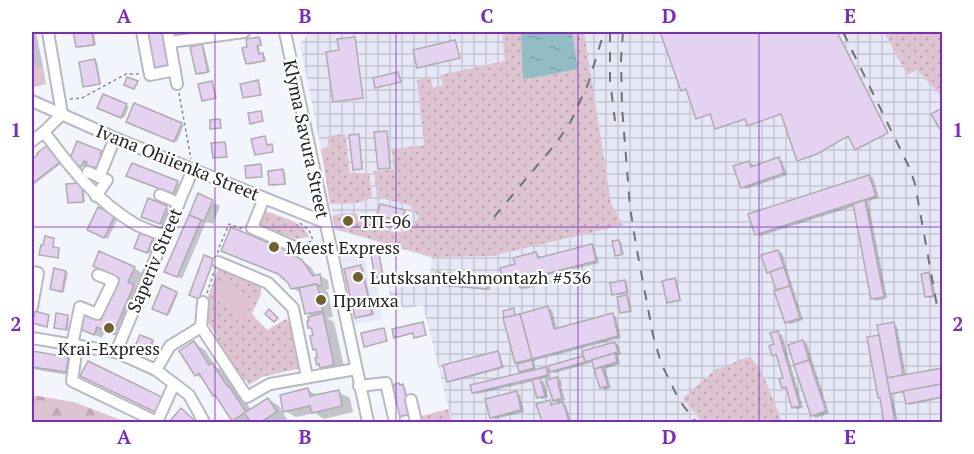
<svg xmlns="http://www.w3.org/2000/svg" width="974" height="454" viewBox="0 0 974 454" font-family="'PT Serif',serif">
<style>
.built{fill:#e6e8f8}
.industrial{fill:url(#industrial-grid)}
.grass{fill:url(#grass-dots)}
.forest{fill:url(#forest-firs)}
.park{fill:url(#park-crowns)}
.pitch{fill:#ddc4d0}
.water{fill:url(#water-ripples)}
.shadow{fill:#0003}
.building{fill:#e5d2f1;stroke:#afabb1;stroke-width:1.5}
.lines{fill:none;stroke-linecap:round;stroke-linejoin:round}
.minor-casing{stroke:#b8b9c1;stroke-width:14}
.path{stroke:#88898e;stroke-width:1.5;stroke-dasharray:3 3;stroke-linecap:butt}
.minor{stroke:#fff;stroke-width:10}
.rail{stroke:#717277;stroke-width:2;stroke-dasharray:10 10;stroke-linecap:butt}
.grid{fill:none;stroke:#7b2cbf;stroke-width:1.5;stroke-opacity:0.55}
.poi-dot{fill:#72612f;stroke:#fff;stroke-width:2}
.labels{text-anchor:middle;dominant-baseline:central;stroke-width:4.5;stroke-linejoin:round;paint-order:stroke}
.street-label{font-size:18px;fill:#232326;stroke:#fff}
.poi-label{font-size:18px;fill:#232326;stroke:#fff;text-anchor:start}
.neatline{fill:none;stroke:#7b2cbf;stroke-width:2}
.grid-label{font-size:20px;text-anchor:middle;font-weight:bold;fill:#7b2cbf}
</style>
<defs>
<pattern id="industrial-grid" width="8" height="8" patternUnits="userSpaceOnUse" patternTransform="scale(1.5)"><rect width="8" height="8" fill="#e6e8f8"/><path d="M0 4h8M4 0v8" fill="none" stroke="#c5c7d4"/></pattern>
<pattern id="grass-dots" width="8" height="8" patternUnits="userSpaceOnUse" patternTransform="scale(1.5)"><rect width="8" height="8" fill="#ddc4d0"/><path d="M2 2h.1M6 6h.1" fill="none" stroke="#bda8b2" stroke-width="1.8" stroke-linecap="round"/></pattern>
<pattern id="forest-firs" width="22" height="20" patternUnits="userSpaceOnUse" patternTransform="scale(1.5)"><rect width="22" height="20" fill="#ddc4d0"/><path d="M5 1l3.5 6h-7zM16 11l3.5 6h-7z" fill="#bda8b2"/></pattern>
<pattern id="park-crowns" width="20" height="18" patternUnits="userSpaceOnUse" patternTransform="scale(1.5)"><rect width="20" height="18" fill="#ddc4d0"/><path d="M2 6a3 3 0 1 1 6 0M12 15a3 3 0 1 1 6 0" fill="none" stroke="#bda8b2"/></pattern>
<pattern id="water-ripples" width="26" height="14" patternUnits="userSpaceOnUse" patternTransform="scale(1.5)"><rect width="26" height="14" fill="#93bdc4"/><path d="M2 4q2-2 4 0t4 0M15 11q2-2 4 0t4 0" fill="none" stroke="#7ea2a8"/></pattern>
</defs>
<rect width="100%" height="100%" fill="#f3f5fd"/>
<polygon class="built" points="340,242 347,243 349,252 363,249 370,287 377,286 383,319 351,325 335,247 336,244"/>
<polygon class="industrial" points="310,32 942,32 942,422 452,422 423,305 405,309 391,299 389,291 429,279 432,258 335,229 321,149 300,44"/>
<g class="grass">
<path d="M 502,32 L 521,32 L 524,79 L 538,77 L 578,69 L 572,32 L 584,32 L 611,203 L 623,225 L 492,256 L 432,257 L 335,229 L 332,216 C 338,214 350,212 356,214 C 361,216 364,221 368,223 C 384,233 411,240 418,217 L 416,213 L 411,212 L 412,206 L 377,197 L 374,171 L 394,169 L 392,149 L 424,145 L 417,80 L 430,77 L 433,88 L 443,85 L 440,75 L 505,61 Z"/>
<polygon points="884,32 942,32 942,93 940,95 917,70 907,75"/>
<path d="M 345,134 L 350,174 L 369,173 L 372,196 C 363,206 343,203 330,204 L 321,149 L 329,147 L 327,136 Z"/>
<path d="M 262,210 C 277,216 305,221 309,237 L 296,239 L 257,224 Z"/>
<polygon points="219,266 261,284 261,294 252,314 267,330 286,319 291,324 301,368 262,377 249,385 246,380 240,383 215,341 217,336 204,317 206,302"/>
<polygon points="750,356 762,372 782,422 702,422 683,398 715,370"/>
<polygon points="448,409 452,422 419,422 418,417"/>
</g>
<polygon class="forest" points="32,395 74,402 126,422 32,422"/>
<polygon class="park" points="43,67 46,84 32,87 32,69"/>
<polygon class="pitch" points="225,278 254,302 240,319 211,295"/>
<polygon class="water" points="521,32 572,32 578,69 538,77 523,79"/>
<g class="shadow">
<polygon points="32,32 36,32 43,67 32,69"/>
<polygon points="75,32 94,32 96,45 79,48 77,46"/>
<polygon points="148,32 164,32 170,65 156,68 154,67"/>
<polygon points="662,32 836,32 888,133 849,135 818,153 798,160 782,114 746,118 712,113 687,89 682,90"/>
<polygon points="259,38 261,39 262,46 259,46 260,55 265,56 266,61 249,65 247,63 249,48"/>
<polygon points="202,46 204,47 210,72 200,75 198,74"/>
<polygon points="95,61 97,62 101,84 87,87 85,86"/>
<polygon points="104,96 129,107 124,118 99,107"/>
<polygon points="135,105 184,125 177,142 128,121"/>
<polygon points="48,147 62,163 32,186 32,161"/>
<polygon points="101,152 105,154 98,169 87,164 85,167 74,163"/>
<polygon points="779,159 782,161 787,175 746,189 742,187 749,162 753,164 754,167"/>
<polygon points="132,165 180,184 176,194 130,176"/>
<polygon points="283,171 285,172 286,184 273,186 270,184"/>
<polygon points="869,176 873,178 879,198 868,201 887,298 876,301 872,298 855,206 760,236 756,234"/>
<polygon points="68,186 84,186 85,202 71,203 69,202"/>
<polygon points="198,195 220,206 213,224 206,222 182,279 166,271"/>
<polygon points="149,200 172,210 165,226 148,219"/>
<polygon points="99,209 118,218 108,239 89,230"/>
<polygon points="351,218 352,224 347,224 346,219"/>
<polygon points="152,239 156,241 151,254 140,250"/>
<polygon points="619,241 621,242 624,255 619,256 616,255"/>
<polygon points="592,246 595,248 599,263 548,275 550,283 525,289 521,287 520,282 509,285 505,283 516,265 536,254 540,256 541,259"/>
<polygon points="778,251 782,253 803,320 790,324 786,322 773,275 768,272"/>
<polygon points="287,252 310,266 317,276 320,276 328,280 329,289 325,290 328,292 333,317 327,318 334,322 345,371 332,374 318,364 319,359 317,350 315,349 313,317 306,313 301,293 292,288 290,283 282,276 231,255"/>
<polygon points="361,267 363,268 374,315 358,318 356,317"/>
<polygon points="134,268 142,273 135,287 141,291 121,338 105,331 102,338 88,332 102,322"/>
<polygon points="66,272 68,273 64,292 54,290"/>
<polygon points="928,274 932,276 936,297 930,298 926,296"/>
<polygon points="476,277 480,280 480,281 487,282 490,284 490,290 440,286 436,284"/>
<polygon points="675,280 677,281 681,301 670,303 668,302"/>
<polygon points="625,282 627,283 629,293 615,295 613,294"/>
<polygon points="163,287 178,294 169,315 154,308"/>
<polygon points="627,296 629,298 632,312 624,313 622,312"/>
<polygon points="548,308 552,310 557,329 612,315 616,317 621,338 533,361 536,370 545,368 549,370 551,377 539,379 544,382 548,397 542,399 538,397 534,381 477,394 474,392 524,373 521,371 519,363 517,362 505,319 514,310 515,316"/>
<polygon points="67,316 69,318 68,330 58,328"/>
<polygon points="893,324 897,326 906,376 942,369 942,398 909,405 907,403 905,392 892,394 898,422 886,422 882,398 880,336"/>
<polygon points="778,333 782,335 803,408 797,409 793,407 787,390 783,387 785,379 778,356 773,355"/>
<polygon points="141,337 154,342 151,351 139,347"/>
<polygon points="803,342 807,344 829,413 816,418 812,415"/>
<polygon points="194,343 205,350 216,367 224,371 237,392 241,394 251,410 268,399 279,406 287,419 282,422 252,422 252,421 250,422 238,422 233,420 219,398 215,395 204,380 196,375"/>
<polygon points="615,343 619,346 621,354 618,355 620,364 605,369 611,388 605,390 601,387 594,362 555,373 551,371 550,367 585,357"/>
<polygon points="32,353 68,359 76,363 74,376 32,369"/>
<polygon points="498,353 500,354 504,368 451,382 449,381"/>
<polygon points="557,378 561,380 562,386 561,386 565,400 560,402 566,405 571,422 543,422 538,405 550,402 554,406 561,404 554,400"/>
<polygon points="403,386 405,387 412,415 401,417 399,416 396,388"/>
<polygon points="308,390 318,396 338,392 350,398 353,412 324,419 315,413 296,417 285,411"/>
<polygon points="516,393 520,395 524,412 495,419 491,417"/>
</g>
<g class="building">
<polygon points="73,32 92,32 94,45 76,47"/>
<polygon points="146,32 162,32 168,65 153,68"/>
<polygon points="660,32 837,32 888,133 855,150 848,136 817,154 797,161 781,114 747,126 745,119 715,129 710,114 696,119 686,89 681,91"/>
<polygon points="259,37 261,45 257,46 259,54 263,53 264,61 246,64 242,48 247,47 246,39"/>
<polygon points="355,37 363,98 333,102 326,52 339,50 337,39"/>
<polygon points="455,40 460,58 417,68 413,50"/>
<polygon points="202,44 208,72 196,74 190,47"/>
<polygon points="95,59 100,84 83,87 79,62"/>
<polygon points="398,72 401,82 375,88 373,78"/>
<polygon points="127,77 138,81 134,89 124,85"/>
<polygon points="258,80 261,95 243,98 240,84"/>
<polygon points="212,81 216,98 202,101 198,84"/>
<polygon points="103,94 127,104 121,118 97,108"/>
<polygon points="134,103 182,123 174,142 126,122"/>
<polygon points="942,108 942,130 941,131 931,114"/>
<polygon points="261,111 263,121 250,124 248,113"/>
<polygon points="220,119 221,128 210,129 210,120"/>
<polygon points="387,131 390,168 378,169 374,132"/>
<polygon points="359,134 362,169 353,170 349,135"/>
<polygon points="265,136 267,145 272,144 273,152 255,155 251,139"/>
<polygon points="77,141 102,151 100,154 105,156 100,169 95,167 94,168 86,165 87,162 84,161 81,167 69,161"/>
<polygon points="225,142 227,157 213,158 211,143"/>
<polygon points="48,145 60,162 32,184 32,160 38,154 37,153"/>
<polygon points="779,157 784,173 741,188 733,166 749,161 751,167"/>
<polygon points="132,163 178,181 173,194 126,176"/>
<polygon points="261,164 262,177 246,178 245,166"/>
<polygon points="283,169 285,184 269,185 268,171"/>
<polygon points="869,175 876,196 755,235 748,214"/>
<polygon points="82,183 83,202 68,203 66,184"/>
<polygon points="198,193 213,200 204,221 189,215"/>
<polygon points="148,198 167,206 160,224 141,217"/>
<polygon points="865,200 884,297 871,299 853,204"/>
<polygon points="380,204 405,210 402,222 377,215"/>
<polygon points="98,207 115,215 104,238 87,230"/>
<polygon points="189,215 201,220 177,277 164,272"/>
<polygon points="231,227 288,251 302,260 313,276 320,274 322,285 317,286 317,284 291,289 288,283 278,274 221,251"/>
<polygon points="140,233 153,238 147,253 134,248"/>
<polygon points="45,236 54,238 53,247 59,248 58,258 39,255 41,245 43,245"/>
<polygon points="619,240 622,254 615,256 612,241"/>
<polygon points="592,244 596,261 545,274 547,281 520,288 518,281 504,284 500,268 515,264 513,258 536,252 538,258"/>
<polygon points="378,247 383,276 375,278 370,249"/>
<polygon points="778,250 784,267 767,273 761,255"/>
<polygon points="99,251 135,267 128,282 134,285 113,334 97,327 94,335 78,328 85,313 101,320 119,278 93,266"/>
<polygon points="204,255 214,259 199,299 189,295"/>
<polygon points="361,265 372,314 355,318 344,269"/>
<polygon points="784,267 790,286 776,290 770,272"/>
<polygon points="54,268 66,271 62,292 50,289"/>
<polygon points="436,272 477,276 476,280 487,281 487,289 435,284"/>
<polygon points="929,272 933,296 925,297 921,274"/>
<polygon points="675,278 680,300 667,303 662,281"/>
<polygon points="625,280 627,292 612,295 610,283"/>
<polygon points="317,284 323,311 305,314 299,288"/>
<polygon points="162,285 177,292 167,315 152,309"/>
<polygon points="790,286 800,318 785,323 774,291"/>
<polygon points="627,295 630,311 620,313 617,297"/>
<polygon points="548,306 554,329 613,313 618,336 532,359 520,314"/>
<polygon points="514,308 515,315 504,318 503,311"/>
<polygon points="269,309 278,318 274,322 265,314"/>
<polygon points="35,311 49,315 47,327 32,323"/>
<polygon points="56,313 68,315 66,330 54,328"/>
<polygon points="323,313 334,365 320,368 319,364 317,365 315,358 317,358 316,349 313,350 310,336 313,335 312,331 311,328 308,328 307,321 309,321 308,317"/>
<polygon points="520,314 532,359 515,363 503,318"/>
<polygon points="423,322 426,335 414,338 413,333 394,338 392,329"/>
<polygon points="894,322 903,375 887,378 877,325"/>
<polygon points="384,328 387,341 364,347 361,333"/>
<polygon points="778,331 800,406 792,408 786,387 782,388 779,379 783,378 776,354 772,356 769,346 774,344 770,333"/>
<polygon points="140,335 153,340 148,351 135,346"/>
<polygon points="879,335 890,394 895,422 884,422 880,398 878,398 867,337"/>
<polygon points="803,340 809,360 794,365 788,345"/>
<polygon points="194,341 209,365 212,363 228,387 229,386 246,412 268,398 277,412 261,422 251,422 244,413 232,421 215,395 213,396 199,373 195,376 179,351"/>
<polygon points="615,342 618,352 585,362 582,351"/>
<polygon points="32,351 68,357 66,372 32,367"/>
<polygon points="498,351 502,367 447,382 443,365"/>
<polygon points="615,353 617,362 594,369 592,360"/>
<polygon points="583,356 585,362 550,372 548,366"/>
<polygon points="532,360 534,368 519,372 517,364"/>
<polygon points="809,360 826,411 811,416 794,365"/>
<polygon points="88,361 164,398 157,413 80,376"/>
<polygon points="546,367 548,375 472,393 470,385"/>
<polygon points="602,367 608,386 600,388 594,369"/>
<polygon points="942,368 942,384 890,394 887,378"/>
<polygon points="557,377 559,384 558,384 562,398 553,401 546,380"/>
<polygon points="540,378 545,396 537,398 532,380"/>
<polygon points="399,383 400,385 403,384 410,414 398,417 391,387 394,387 393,385"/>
<polygon points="942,384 942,397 906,404 903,391"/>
<polygon points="308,388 310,396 339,390 342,406 312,413 310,406 283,412 280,395"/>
<polygon points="517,391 521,410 490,418 485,399"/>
<polygon points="550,400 551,405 563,402 569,422 542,422 536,404"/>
<polygon points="181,408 193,419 195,422 172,422 170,421"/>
</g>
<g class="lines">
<defs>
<g id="minor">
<polyline points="142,32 150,75 175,70"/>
<polyline points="168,32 177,84"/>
<polyline points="285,32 368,422"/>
<polyline points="170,42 244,32"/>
<polyline points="32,101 115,138 324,222"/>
<path d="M 44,132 C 70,167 96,201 135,224 C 144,229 155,232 165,236"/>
<polyline points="32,141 44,132 62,114 48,32"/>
<polyline points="88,172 107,180 96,196"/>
<polyline points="99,177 115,138"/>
<polyline points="160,195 179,203"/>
<polyline points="264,198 252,228 299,249"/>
<polyline points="218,262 268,283 293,308 307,377"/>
<polyline points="32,272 38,273 32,307"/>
<polyline points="201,327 203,302"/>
<polyline points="32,338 116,352 156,370 189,395 204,422"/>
<polyline points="72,345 80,307 97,314 113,281 98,275"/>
<polyline points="77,345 72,381 157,422 174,384"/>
<polyline points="116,352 193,169"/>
<polyline points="156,370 170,346 201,327 247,397 270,384 356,369"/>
<polyline points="359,386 386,383 394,418"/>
<polyline points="411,400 416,422"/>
</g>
</defs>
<use href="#minor" class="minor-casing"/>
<g class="path">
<polyline points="179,93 191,159"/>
<polyline points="70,99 82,98 126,74 140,74"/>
<polyline points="300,223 309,230 313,240 307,243"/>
<polyline points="218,253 218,250 229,224 243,229"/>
<polyline points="207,293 214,272"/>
</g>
<use href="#minor" class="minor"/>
<g class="rail">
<polyline points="610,32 610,80 615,121"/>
<polyline points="623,32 621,60 622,107 630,207 636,245 653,335 661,363 679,400 696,422"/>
<polyline points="843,32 910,169 915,184 937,306"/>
<polyline points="494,217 557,142 571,121 588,84 604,32"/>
</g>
</g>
<path class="grid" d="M 215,32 L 215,422M 396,32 L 396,422M 578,32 L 578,422M 759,32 L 759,422M 32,227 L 942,227"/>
<g class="poi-dot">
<circle cx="348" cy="221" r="6"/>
<circle cx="274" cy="247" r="6"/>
<circle cx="358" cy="277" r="6"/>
<circle cx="321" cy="300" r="6"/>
<circle cx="109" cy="328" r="6"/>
</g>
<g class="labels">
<g class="street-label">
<text transform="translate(307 139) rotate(78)">Klyma Savura Street</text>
<text transform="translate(178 162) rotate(22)">Ivana Ohiienka Street</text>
<text transform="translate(154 260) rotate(-67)">Saperiv Street</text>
</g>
<g class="poi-label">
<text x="360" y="221">ТП-96</text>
<text x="286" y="247">Meest Express</text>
<text x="370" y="277">Lutsksantekhmontazh #536</text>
<text x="333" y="300">Примха</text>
<text x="109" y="348" text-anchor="middle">Krai-Express</text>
</g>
</g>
<rect width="974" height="454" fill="none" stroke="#ffffff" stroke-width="66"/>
<rect x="33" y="33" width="908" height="388" class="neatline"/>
<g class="grid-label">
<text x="124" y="23">A</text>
<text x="305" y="23">B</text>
<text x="487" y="23">C</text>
<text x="669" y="23">D</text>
<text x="850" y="23">E</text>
<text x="16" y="137">1</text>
<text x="958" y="137">1</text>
<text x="16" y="331">2</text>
<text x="958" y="331">2</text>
<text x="124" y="444">A</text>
<text x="305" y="444">B</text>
<text x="487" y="444">C</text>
<text x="669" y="444">D</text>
<text x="850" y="444">E</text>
</g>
</svg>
